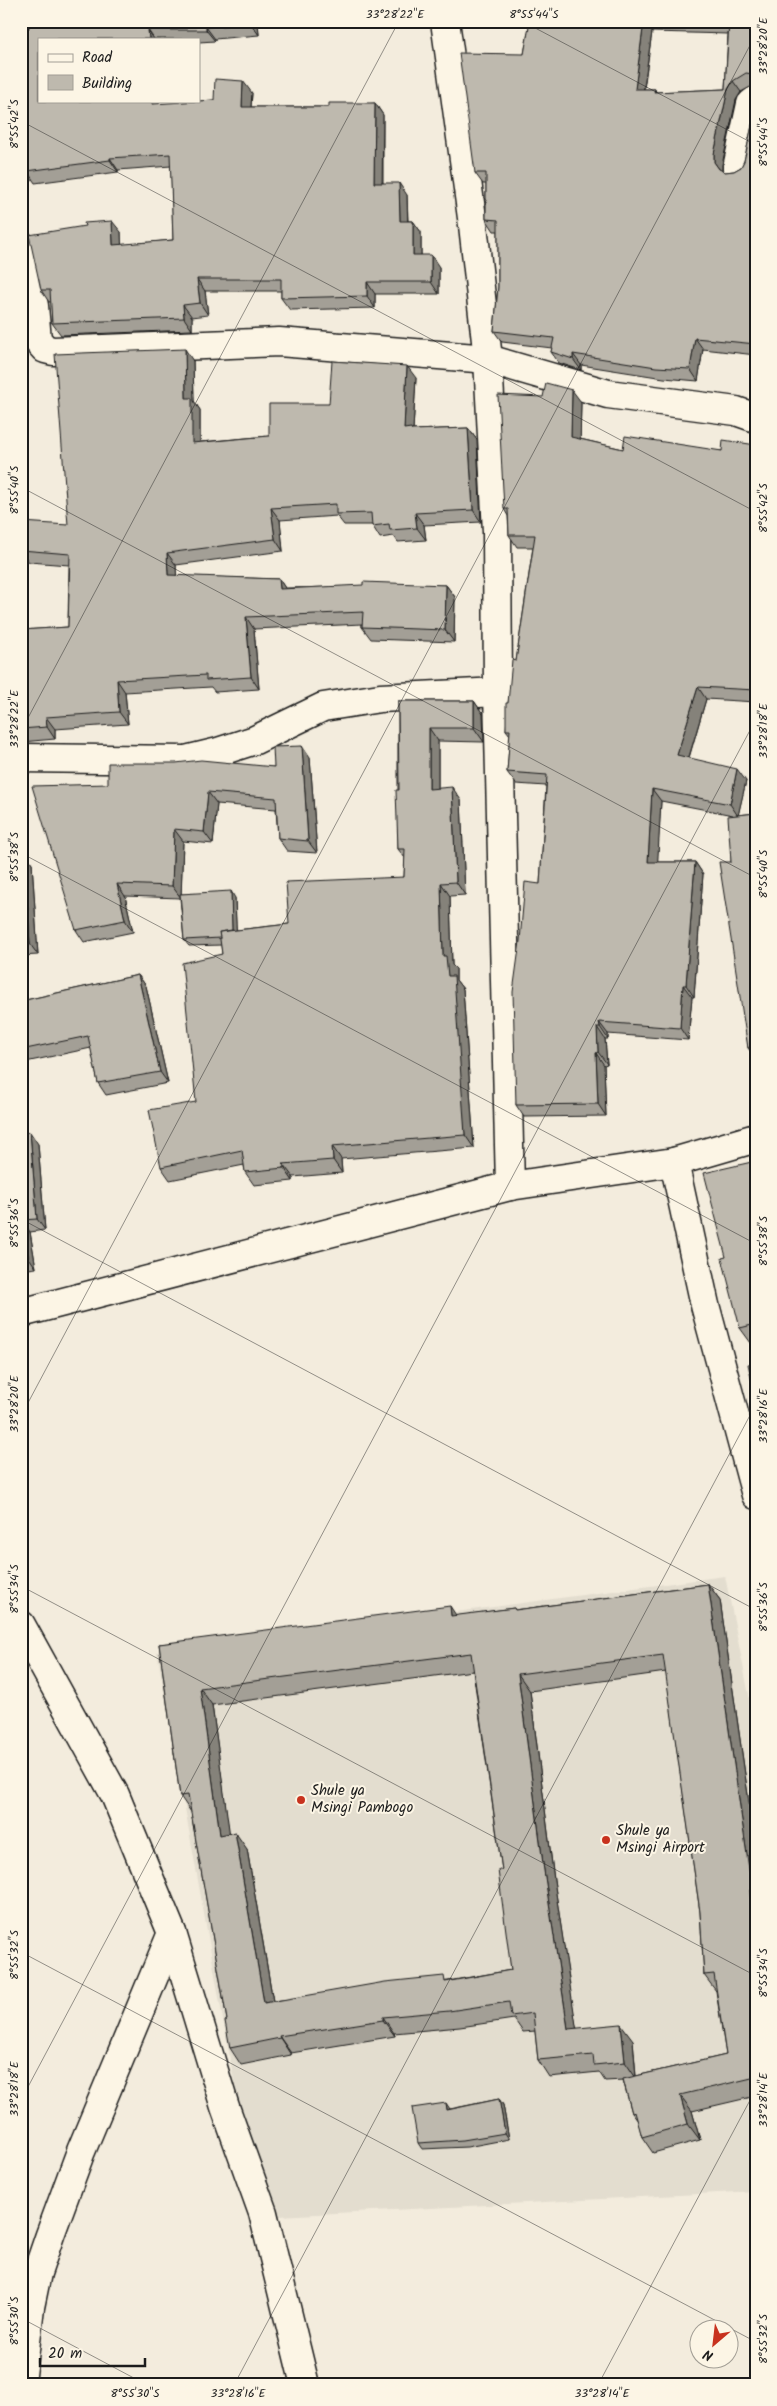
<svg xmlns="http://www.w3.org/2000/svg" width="777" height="2406" viewBox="0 0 777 2406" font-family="Kalam,sans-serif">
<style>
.built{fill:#e3ddcf}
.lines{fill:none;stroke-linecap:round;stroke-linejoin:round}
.minor-casing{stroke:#1c1c1c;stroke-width:31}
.tertiary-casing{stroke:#1c1c1c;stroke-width:31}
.minor{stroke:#fcf5e5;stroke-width:28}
.tertiary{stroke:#fcf5e5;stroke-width:28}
.wall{fill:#a39f96;stroke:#1c1c1c;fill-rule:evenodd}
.shaded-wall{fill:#85827a;stroke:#1c1c1c}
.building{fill:#beb9ae;stroke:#1c1c1c;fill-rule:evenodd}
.ticks{fill:none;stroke:#1c1c1c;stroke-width:1;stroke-opacity:0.45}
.poi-dot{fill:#c8321e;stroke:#fcf5e5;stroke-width:2}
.labels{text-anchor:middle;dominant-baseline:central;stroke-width:4;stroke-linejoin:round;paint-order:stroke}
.poi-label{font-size:15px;fill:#1c1c1c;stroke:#fcf5e5;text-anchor:start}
.neatline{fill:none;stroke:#1c1c1c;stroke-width:2}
.ticks-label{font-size:12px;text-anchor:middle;fill:#1c1c1c}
</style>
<rect width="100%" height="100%" fill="#f3ecdd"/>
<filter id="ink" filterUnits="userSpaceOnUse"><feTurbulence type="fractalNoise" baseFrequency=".02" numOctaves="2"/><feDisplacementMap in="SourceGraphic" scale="10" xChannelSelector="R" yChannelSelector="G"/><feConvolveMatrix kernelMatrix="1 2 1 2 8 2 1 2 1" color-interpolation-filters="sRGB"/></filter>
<g filter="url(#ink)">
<polygon class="built" points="725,1576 756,1730 756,2191 279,2216 236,2092 157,1652"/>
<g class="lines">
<defs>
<g id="minor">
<polyline points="445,21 473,225 488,359 497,532 498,692 510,1186"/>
<polyline points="737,168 751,104 756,100"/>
<polyline points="21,245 34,306 37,340 45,349 53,351 279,342 488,359 608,394 736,411 756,418"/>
<polyline points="21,758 185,760 218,752 255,740 323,707 380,698 498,692"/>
<polyline points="674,1162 705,1305 756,1495"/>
<polyline points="21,1625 115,1795 172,1933 225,2107 263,2213 305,2385"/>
<polyline points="21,2383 30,2307 37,2273 50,2235 81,2151 172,1933"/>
</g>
<polyline id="tertiary" points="21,1313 510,1186 674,1162 756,1138"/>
</defs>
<use href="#minor" class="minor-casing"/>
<use href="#tertiary" class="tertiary-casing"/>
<use href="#minor" class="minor"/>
<use href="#tertiary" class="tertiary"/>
</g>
<g class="wall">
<polygon points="21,21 258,21 259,35 215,39 215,41 199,42 199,39 39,39 39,101 159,101 159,104 214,100 252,93 251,107 329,107 375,103 383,115 383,183 407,195 408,221 413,221 421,232 421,255 439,267 439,294 375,294 375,308 290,310 281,298 281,291 205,291 208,315 192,317 192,330 61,335 52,323 51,302 49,302 41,290 121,232 121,245 173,240 171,166 118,170 118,172 35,183 27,171 26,164 21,165"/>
<path d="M 530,21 L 756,21 L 756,85 L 754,85 L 741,92 L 736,100 L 722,165 L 722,170 L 725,172 L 734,171 L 741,167 L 744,161 L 756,108 L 756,355 L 703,349 L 698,381 L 664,378 L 581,365 L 581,370 L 559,363 L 551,352 L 552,348 L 502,342 L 494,331 L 498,287 L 498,231 L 494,231 L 486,219 L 486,184 L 483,184 L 475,173 L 524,54 ZM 652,32 L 728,34 L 725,89 L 656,92 L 655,89 L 644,89 Z"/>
<polygon points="193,361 194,401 200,410 200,442 269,436 329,404 416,378 413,430 468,428 477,440 481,522 424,525 426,540 398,542 394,536 380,538 372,525 344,525 337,516 280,520 283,551 176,565 176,576 279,579 285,588 446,585 455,597 454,642 371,639 362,627 362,624 254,629 259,689 215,692 211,687 125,692 128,724 55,729 55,739 21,742 21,609 23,612 23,630 68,627 69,565 29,562 21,551 21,536 68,525"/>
<polygon points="543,397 581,402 580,439 623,449 722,451 756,445 756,702 706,699 689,758 746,781 738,815 756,813 756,1059 748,1048 731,862 733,815 661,801 657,862 695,862 703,874 694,997 692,997 688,1040 608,1034 608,1039 605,1039 607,1064 604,1065 606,1116 524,1117 516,1105 540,884 546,786 516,784 507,772 510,735 506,730 508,703 516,661 533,547 517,547 509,535 508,516 504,509"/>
<polygon points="398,701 474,701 483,714 484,742 438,741 438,788 461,800 465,895 450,896 452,965 456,969 456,980 463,989 474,1148 341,1159 342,1173 293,1177 293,1181 254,1185 245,1172 244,1165 170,1180 161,1167 196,1102 222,954 221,945 189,946 184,940 180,898 125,896 133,932 84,942 76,930 108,784 274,767 310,758 317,853 287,851 278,838 276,809 217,804 213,844 183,841 181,894 235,898 236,930 289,924 404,877 405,858 398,849"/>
<polygon points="21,852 24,852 32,863 38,955 21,956"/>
<polygon points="138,975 146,986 168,1083 106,1095 98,1083 91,1048 21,1063 21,1001"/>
<polygon points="21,1120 23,1133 38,1144 45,1230 30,1232 36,1268 21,1270"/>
<polygon points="756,1161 756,1341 751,1343 740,1328 726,1257"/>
<path d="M 708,1584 L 720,1600 L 756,1851 L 756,2096 L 692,2111 L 700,2140 L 653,2153 L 642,2137 L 638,2121 L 632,2113 L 623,2080 L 605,2081 L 599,2072 L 549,2077 L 538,2060 L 535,2031 L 523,2032 L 514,2019 L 460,2027 L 394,2033 L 395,2036 L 291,2053 L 291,2055 L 241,2065 L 230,2048 L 227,2020 L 191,1812 L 180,1796 L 159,1644 L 456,1616 L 514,1608 L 515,1610 ZM 473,1671 L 502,1870 L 511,1970 L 448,1981 L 273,2001 L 247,1849 L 229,1833 L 212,1705 ZM 666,1672 L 700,1912 L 704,1975 L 716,1991 L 726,2055 L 636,2076 L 633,2040 L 576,2028 L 554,1880 L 530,1691 Z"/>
<polygon points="499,2099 503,2105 509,2139 467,2147 422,2149 418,2143 450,2109"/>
</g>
<g class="shaded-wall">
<polygon points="251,21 258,21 259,35 251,24"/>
<polygon points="644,21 652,32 642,100 635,89"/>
<polygon points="206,27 215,39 215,41 206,30"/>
<polygon points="148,30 154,39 149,39"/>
<polygon points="243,81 252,93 250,119 242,107"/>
<polygon points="733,81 741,92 736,100 722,165 722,173 714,162 714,154 728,89"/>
<polygon points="152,101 159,101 160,116 152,104"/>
<polygon points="375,103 383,115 382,195 374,183"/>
<polygon points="110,158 118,170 118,172 110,160"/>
<polygon points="399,183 407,195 408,232 400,221"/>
<polygon points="112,221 121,232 122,257 113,245"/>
<polygon points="413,221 421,232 421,267 413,255"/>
<polygon points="431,255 439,267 439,294 431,282"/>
<polygon points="197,279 205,291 208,315 200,303"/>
<polygon points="367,282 375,294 375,308 367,296"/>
<polygon points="183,305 192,317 192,330 184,318"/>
<polygon points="695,338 703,349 698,381 690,369"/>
<polygon points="21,340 24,349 21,419"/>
<polygon points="185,349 193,361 194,401 200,410 200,455 192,443 186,398"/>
<polygon points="573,354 581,365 581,370 573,359"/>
<polygon points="407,366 416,378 413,430 420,440 404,429"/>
<polygon points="572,390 581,402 580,449 571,437"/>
<polygon points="468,428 477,440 481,522 473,510"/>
<polygon points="271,508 280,520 283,551 275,539"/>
<polygon points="415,513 424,525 426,540 417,528"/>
<polygon points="167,553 176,565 177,587 168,575"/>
<polygon points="279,579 287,591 280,589"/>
<polygon points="446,585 455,597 454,642 445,630"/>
<polygon points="21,609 23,612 23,643 21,640"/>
<polygon points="246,617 254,629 259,689 251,677"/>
<polygon points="117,680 125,692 128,724 119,712"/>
<polygon points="698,687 706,699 686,767 677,755"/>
<polygon points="474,701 483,714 484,742 474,728"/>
<polygon points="46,717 55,729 55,739 47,727"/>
<polygon points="429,728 438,741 438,802 429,789"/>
<polygon points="302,746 310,758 317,853 308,841"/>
<polygon points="737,769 746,781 738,816 730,804"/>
<polygon points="452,787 461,800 465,895 456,882"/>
<polygon points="652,789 661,801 657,875 648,862"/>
<polygon points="208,792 217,804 213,844 204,832"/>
<polygon points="174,829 183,841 181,898 172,886"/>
<polygon points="24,852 32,863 38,955 30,944"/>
<polygon points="695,862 703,874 694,997 686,985"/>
<polygon points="441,883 450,896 452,965 456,969 456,980 463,989 474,1148 465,1135 448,976 443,956"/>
<polygon points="117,884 125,896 133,932 125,920"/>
<polygon points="231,891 235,898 237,944 232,937"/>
<polygon points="138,975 146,986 168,1083 160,1072"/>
<polygon points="683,985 692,997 688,1040 680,1028"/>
<polygon points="599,1022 608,1034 608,1039 600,1027"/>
<polygon points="597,1027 605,1039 607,1064 598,1052"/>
<polygon points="596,1053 604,1065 606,1116 598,1104"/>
<polygon points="21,1120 25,1144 21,1139"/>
<polygon points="30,1132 38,1144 45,1230 37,1219"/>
<polygon points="332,1146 341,1159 342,1173 333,1160"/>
<polygon points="283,1164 293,1177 293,1181 284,1168"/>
<polygon points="22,1220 30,1232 36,1268 28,1256"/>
<polygon points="708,1584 720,1600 756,1851 756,1895 752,1890"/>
<polygon points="450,1606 461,1623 451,1616"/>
<polygon points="518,1674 530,1691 554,1880 579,2045 568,2029 543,1864"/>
<polygon points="200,1688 212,1705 232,1851 220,1835"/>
<polygon points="235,1832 247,1849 276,2019 264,2003"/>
<polygon points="750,1891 756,1899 756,1982"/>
<polygon points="383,2017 394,2033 395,2036 383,2020"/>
<polygon points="621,2024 633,2040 636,2078 625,2062"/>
<polygon points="279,2036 291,2053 291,2055 280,2038"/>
<polygon points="680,2095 692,2111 700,2140 688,2124"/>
<polygon points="499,2099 503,2105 509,2139 505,2133"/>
<polygon points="446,2103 450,2109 447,2110"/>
</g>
<g class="building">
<polygon points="21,21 251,21 251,24 206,27 206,30 148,30 149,39 39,39 39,101 152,101 152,104 214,100 215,79 243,81 242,107 329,107 329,103 375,103 374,183 399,183 400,221 413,221 413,255 431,255 431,282 367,282 367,296 281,298 281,279 197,279 200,303 183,305 184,318 52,323 50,290 41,290 29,235 85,226 84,223 112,221 113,245 173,240 170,154 110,158 110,160 27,171 24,151 21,152"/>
<polygon points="530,21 644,21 635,89 655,89 654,92 725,89 729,23 676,21 756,21 756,76 753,74 746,73 733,81 728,89 714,154 714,162 719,169 725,172 734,171 741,167 744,161 756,108 756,344 695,338 690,369 656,367 573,354 573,359 551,352 554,338 494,331 498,287 498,220 486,219 486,173 475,173 459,53 524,54"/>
<polygon points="185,349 186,398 192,398 192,443 269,436 269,404 329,404 332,361 407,366 404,429 411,428 412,430 468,428 473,510 415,513 417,528 390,530 389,524 372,526 371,513 336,514 336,504 271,508 275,539 167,553 168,575 279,579 280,589 363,585 363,582 446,585 445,630 362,627 363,612 246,617 251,677 206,680 206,675 117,680 119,712 46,717 47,727 21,729 21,630 68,627 70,554 21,550 22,522 68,525 55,354"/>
<polygon points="546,383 572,390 571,437 623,449 625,436 722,451 723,440 756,445 756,690 698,687 677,755 737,769 730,804 652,789 648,862 695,862 686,985 683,985 680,1028 599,1022 600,1027 597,1027 598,1052 596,1053 598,1104 516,1105 513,992 520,941 525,882 540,884 547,775 507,772 510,730 506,730 506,703 508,703 512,660 516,661 535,535 509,535 508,509 504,509 498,395 543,397"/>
<polygon points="398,701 474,701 474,728 429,728 429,789 452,787 456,882 441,883 443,956 446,956 448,976 454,976 465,1135 332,1146 333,1160 283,1164 284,1168 245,1172 242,1150 161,1167 149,1110 196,1102 182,963 222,954 219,932 289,924 286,882 404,877 405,849 398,849 396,790 399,790"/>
<polygon points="756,706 756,746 753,746"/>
<polygon points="302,746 308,841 278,838 276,798 208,792 204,832 174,829 172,886 117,884 125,920 76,930 32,786 108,784 108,763 176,763 201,760 274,767 273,747"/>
<polygon points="756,813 756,1046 748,1048 719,862 731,862 728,816"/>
<polygon points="21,852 24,852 30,944 21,945"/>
<polygon points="231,891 232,930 219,932 220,938 184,940 180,894"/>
<polygon points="138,975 160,1072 98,1083 88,1036 21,1050 21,1001"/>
<polygon points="30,1132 37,1219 22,1220 28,1256 21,1257 21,1133"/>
<polygon points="756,1161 756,1324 740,1328 722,1258 726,1257 704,1173"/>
<polygon points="756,1363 756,1392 754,1392 748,1364"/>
<path d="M 708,1584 L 752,1890 L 750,1891 L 756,1982 L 756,2077 L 680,2095 L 688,2124 L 642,2137 L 635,2112 L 632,2113 L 623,2079 L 726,2055 L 714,1974 L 704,1975 L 700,1912 L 663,1655 L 518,1674 L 543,1864 L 568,2029 L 621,2024 L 625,2062 L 594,2065 L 593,2055 L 538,2060 L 533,2013 L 511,2016 L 509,2002 L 449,2011 L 383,2017 L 383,2020 L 279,2036 L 280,2038 L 230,2048 L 225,2021 L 227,2020 L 188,1795 L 180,1796 L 159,1644 L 450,1606 L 451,1616 L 514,1608 L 515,1610 ZM 471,1653 L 502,1870 L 498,1870 L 511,1970 L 445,1982 L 444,1976 L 385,1982 L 264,2003 L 235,1832 L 220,1835 L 200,1688 Z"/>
<polygon points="499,2099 505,2133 463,2140 418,2143 412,2108 446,2103 447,2110"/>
</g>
</g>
<path class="ticks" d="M 522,21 L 756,145M 21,46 L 34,21M 21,121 L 756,512M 21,487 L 756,878M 21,731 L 399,21M 21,853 L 756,1244M 21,1219 L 756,1610M 21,1416 L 756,34M 21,1586 L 756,1976M 21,1952 L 756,2342M 21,2100 L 756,719M 21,2318 L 147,2385M 234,2385 L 756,1404M 598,2385 L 756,2089"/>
<g class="poi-dot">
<circle cx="301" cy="1800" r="5"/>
<circle cx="606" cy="1840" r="5"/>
</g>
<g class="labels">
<g class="poi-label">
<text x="311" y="1791">Shule ya<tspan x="311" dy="17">Msingi Pambogo</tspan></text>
<text x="616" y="1831">Shule ya<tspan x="616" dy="17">Msingi Airport</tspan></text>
</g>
</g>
<rect width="777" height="2406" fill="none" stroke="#fcf5e5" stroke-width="55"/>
<rect x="38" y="38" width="162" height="65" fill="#fcf5e5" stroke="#a29e95"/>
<rect x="48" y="54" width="25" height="8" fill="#fcf5e5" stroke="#a29e95"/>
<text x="82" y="62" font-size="15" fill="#1c1c1c">Road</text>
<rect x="48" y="75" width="25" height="15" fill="#beb9ae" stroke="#a29e95"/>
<text x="82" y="88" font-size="15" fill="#1c1c1c">Building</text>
<g transform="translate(714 2344) rotate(208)"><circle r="24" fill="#fcf5e5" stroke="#a29e95"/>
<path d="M0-4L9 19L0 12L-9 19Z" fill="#c8321e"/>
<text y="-8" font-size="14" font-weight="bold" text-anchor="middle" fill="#1c1c1c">N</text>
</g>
<path d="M40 2358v8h105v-8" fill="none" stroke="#1c1c1c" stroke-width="2.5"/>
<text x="48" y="2358" font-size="15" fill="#1c1c1c" stroke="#fcf5e5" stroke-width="4" paint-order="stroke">20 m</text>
<rect x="28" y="28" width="722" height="2350" class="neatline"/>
<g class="ticks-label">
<text x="395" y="18">33°28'22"E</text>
<text x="534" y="18">8°55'44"S</text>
<text transform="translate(763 46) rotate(-90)" y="4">33°28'20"E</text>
<text transform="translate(14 124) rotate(-90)" y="4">8°55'42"S</text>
<text transform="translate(763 142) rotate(-90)" y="4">8°55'44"S</text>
<text transform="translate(14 490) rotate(-90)" y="4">8°55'40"S</text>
<text transform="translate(763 508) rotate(-90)" y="4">8°55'42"S</text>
<text transform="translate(14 719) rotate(-90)" y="4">33°28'22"E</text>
<text transform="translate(763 731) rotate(-90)" y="4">33°28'18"E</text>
<text transform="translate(14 857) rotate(-90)" y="4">8°55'38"S</text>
<text transform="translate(763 874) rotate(-90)" y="4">8°55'40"S</text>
<text transform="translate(14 1223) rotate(-90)" y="4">8°55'36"S</text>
<text transform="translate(763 1241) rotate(-90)" y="4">8°55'38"S</text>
<text transform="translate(14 1404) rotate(-90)" y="4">33°28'20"E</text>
<text transform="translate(763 1416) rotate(-90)" y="4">33°28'16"E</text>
<text transform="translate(14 1589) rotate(-90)" y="4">8°55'34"S</text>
<text transform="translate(763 1607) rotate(-90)" y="4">8°55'36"S</text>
<text transform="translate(14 1955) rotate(-90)" y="4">8°55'32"S</text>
<text transform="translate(763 1973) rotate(-90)" y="4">8°55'34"S</text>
<text transform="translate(14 2089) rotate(-90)" y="4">33°28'18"E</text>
<text transform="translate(763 2100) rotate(-90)" y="4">33°28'14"E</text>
<text transform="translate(14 2321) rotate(-90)" y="4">8°55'30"S</text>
<text transform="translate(763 2339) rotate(-90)" y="4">8°55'32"S</text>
<text x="135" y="2397">8°55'30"S</text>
<text x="238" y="2397">33°28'16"E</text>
<text x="602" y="2397">33°28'14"E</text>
</g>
</svg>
